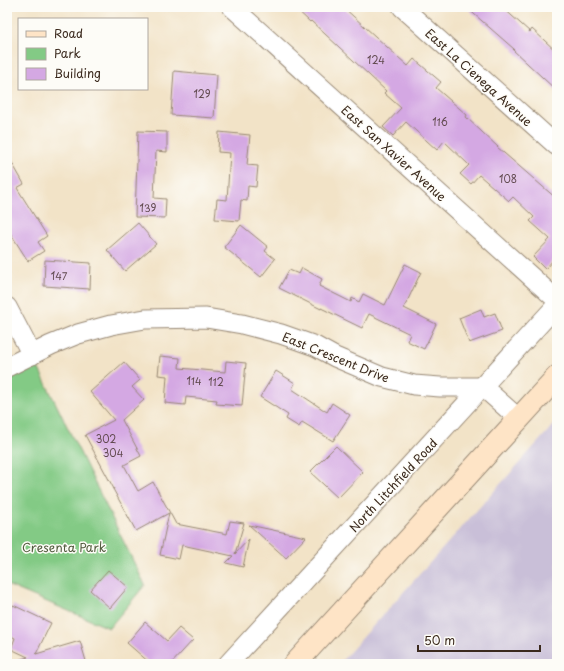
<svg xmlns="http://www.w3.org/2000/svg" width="564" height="671" viewBox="0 0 564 671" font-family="'Playpen Sans',sans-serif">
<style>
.industrial{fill:#c9bfd8}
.green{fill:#83ca85;stroke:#5f7a52}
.building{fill:#d4a8e3}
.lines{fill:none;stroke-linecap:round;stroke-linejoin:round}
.street-casing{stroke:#968672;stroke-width:21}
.secondary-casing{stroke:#968672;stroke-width:24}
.street{stroke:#fff;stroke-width:19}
.secondary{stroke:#fee4c6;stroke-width:22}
.labels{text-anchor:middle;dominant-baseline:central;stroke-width:3;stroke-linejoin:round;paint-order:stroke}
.number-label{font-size:10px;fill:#614a4f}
.street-label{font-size:12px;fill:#3b2a1e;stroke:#fdfcf7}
.park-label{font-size:12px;fill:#515a3d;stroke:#fdfcf7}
</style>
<rect width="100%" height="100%" fill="#fdfcf7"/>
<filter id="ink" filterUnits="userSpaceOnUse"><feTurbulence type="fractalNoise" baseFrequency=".025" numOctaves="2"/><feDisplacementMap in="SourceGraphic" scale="8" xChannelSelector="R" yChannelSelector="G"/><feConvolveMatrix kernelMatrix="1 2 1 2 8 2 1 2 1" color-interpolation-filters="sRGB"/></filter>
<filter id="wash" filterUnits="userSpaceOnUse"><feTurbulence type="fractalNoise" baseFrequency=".012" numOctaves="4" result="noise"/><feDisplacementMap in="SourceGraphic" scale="16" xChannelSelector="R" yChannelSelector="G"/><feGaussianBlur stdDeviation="0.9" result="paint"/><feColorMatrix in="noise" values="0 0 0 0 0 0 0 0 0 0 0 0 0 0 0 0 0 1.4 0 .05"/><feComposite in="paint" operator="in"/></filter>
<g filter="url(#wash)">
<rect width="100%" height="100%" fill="#f2e3c7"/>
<polygon class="industrial" points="557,421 557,664 339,664"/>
<polygon class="green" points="32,355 145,585 109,628 7,585 7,367"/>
<g id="blocks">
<g class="building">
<polygon points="294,7 343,7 408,66 414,59 441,82 436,88 467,115 466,117 498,147 497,147 557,199 557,256 545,269 533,257 550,239 530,221 534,217 513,197 509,201 479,175 471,184 460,174 469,165 444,141 437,150 406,122 393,136 383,127 401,108 384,93 386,91 353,60 311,21 310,22"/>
<polygon points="466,7 502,7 530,32 532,29 557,52 557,91 513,50 514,49"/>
<polygon points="174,71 217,75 214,118 171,115"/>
<polygon points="138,131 167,132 167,152 156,151 154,198 166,199 165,218 135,217"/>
<polygon points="219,132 250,135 247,165 258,166 256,187 248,186 247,201 241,200 239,221 215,219 217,199 227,200 230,153 218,152"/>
<polygon points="7,154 24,184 17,188 47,236 38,242 44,251 28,261 7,228"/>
<polygon points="138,223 156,244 125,271 107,250"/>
<polygon points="241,225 268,247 265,251 275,259 261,277 224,247"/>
<polygon points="45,260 91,263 90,289 44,286"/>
<polygon points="405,264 421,272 404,308 436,324 424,349 407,341 410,334 369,314 362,328 321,308 321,309 279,288 289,270 299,274 302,268 322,279 319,286 351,302 352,298 359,302 363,294 385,305"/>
<polygon points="481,309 484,317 495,313 502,331 469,343 459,318"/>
<polygon points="160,356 180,358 179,368 225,372 226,361 246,363 242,406 216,404 217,400 186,397 185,405 165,403 167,376 158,375"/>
<polygon points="124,362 140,380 132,387 144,400 122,420 141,456 124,465 138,491 153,482 176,524 227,534 230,521 244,523 235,554 249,539 243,567 226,563 233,556 182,545 179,559 160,555 169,513 136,531 113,489 114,489 85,435 114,420 90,392"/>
<polygon points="276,371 295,383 292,389 327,412 332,403 350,415 333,441 302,422 299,427 286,419 288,415 260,397"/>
<polygon points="336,446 363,472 338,498 310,472"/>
<polygon points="249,525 306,537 286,558"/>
<polygon points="108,570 128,587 110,608 90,590"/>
<polygon points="13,605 51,623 36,654 80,641 86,661 76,664 16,664 15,661 28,657 11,649 15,638 7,634 7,618"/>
<polygon points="145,622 167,641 179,628 193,640 171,664 151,664 127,643"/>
</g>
</g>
</g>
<g filter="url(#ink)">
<use href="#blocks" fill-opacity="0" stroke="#968672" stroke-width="1"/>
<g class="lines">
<defs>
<g id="street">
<polyline points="232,7 557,300"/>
<polyline points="402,7 557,146"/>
<polyline points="7,307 32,355"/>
<polyline points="7,367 51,345 78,334 111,325 145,319 206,318 242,324 281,334 315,346 335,357 382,377 414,385 440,387 483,387 519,419"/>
<polyline points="228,664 557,305"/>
</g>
<polyline id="secondary" points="295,664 557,377"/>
</defs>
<use href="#street" class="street-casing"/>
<use href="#secondary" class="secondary-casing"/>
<use href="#street" class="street"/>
<use href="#secondary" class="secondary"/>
</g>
</g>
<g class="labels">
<g class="number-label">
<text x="376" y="59">124</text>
<text x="202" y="93">129</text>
<text x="440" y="121">116</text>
<text x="508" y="178">108</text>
<text x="148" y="207">139</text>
<text x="59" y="275">147</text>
<text x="194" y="380">114</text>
<text x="216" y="381">112</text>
<text x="106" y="438">302</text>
<text x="113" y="452">304</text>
</g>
<g class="street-label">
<text transform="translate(479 77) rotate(42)">East La Cienega Avenue</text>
<text transform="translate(394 153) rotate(42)">East San Xavier Avenue</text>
<text transform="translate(336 357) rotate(22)">East Crescent Drive</text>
<text transform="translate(393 485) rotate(-47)">North Litchfield Road</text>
</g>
<g class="park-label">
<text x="64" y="547">Cresenta Park</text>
</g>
</g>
<rect width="564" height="671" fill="none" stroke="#fdfcf7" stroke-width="24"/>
<rect x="18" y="18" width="130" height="72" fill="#fdfcf7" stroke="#afa8a0"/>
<rect x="26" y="31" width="20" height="6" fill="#fee4c6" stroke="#afa8a0"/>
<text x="54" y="38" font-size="12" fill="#3b2a1e">Road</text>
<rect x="26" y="48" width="20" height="12" fill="#83ca85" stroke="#afa8a0"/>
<text x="54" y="58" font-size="12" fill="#3b2a1e">Park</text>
<rect x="26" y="68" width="20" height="12" fill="#d4a8e3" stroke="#afa8a0"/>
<text x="54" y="78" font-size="12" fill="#3b2a1e">Building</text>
<path d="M418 645v6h122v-6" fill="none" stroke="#3b2a1e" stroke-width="2"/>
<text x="424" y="645" font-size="12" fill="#3b2a1e" stroke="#fdfcf7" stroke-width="3" paint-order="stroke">50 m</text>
</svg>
